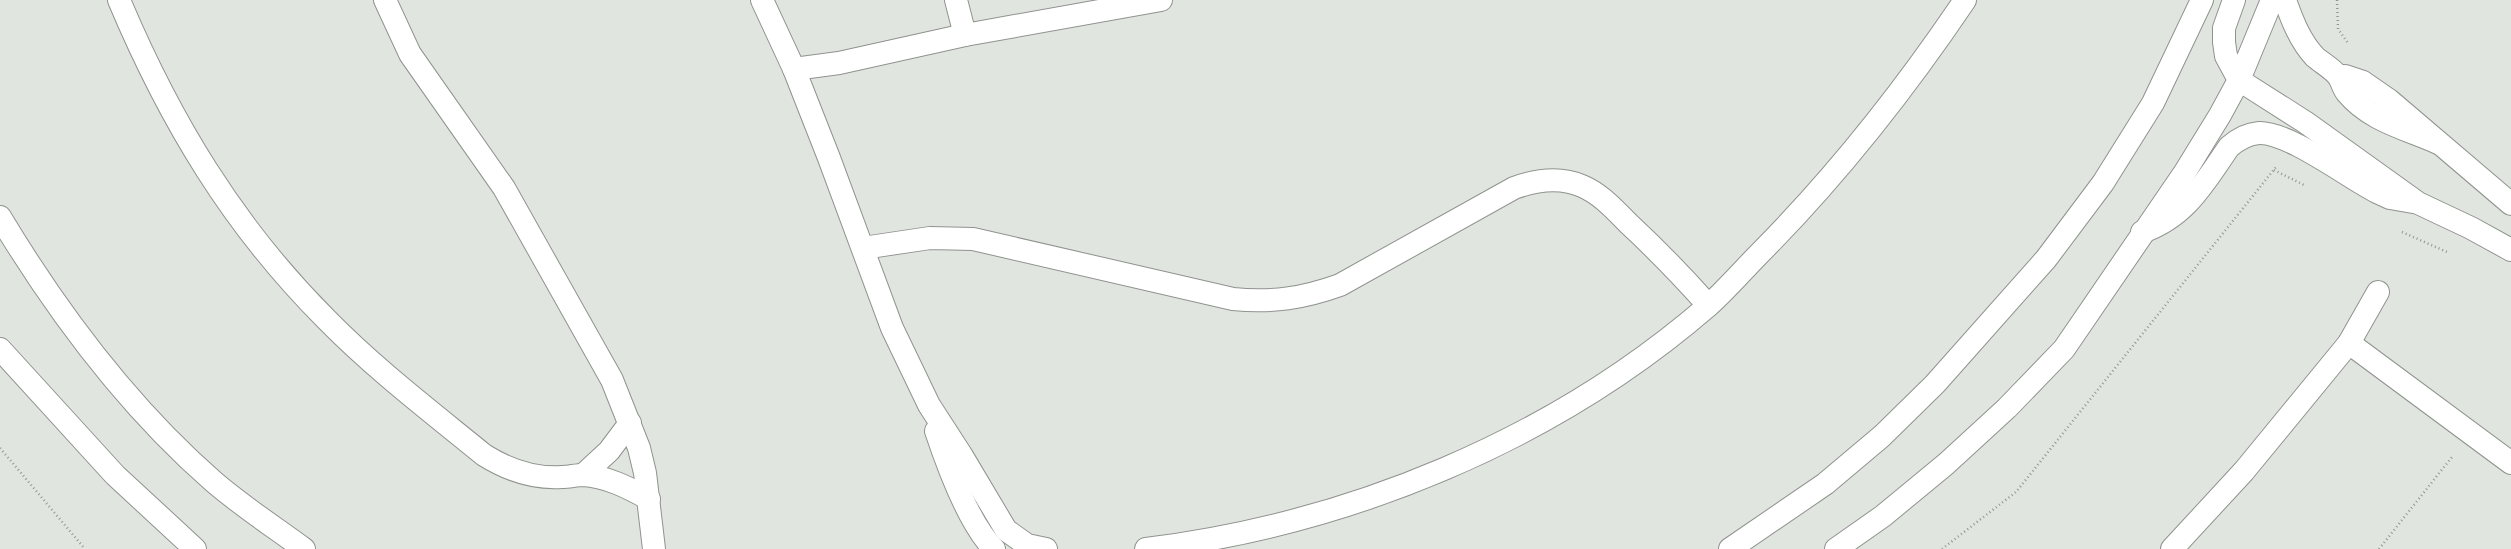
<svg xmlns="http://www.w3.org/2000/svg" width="2511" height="549" viewBox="0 0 2511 549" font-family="'Source Sans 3',sans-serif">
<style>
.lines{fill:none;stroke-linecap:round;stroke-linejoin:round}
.minor-casing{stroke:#8f938e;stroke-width:24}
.path{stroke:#939692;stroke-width:2.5;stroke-dasharray:1 3;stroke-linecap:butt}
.minor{stroke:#fff;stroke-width:22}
</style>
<rect width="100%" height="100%" fill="#e1e5e0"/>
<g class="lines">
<defs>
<g id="minor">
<path d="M 119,0 C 170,121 233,226 326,319 C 375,369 430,411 484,455 C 508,470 533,479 562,477 C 569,477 576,475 583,475 C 606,476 629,488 649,499"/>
<polyline points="385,0 410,54 504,188 612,380 639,448 645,473 654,549"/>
<polyline points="762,0 794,69 829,158 892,328 929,405 962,456 1006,530 1027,545 1046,549"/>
<polyline points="956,0 965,35"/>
<polyline points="2234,0 2224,28 2224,42 2226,56 2239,80 2305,122 2418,203 2471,228 2511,250"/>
<path d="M 2285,0 C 2292,20 2300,41 2315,57 C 2322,63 2333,69 2339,77 C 2342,82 2343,88 2347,93 C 2370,121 2407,129 2438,143"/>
<polyline points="794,69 839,63 965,35 1161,0"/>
<polyline points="2339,77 2345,76 2363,82 2389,100 2511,204"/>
<path d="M 0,217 C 59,315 128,407 214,482 C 242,506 274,527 304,549"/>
<path d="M 2142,232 C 2186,217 2204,183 2229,147 C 2238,139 2247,134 2259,133 C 2289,132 2349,178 2377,192 L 2390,198 L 2413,202"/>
<path d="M 863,248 L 930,238 L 973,239 L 1233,299 C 1272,303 1304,298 1340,285 L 1514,188 C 1536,180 1559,176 1582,186 C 1601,194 1615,210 1629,224 C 1657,250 1683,277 1708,305"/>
<polyline points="2349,343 2511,463"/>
<polyline points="0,349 115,475 195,549"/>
<path d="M 936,431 C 947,464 969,524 994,549"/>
<polyline points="583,475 609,451 630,423"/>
<path d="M 1146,549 C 1349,524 1552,441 1708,306 C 1727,289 1744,269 1762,251 C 1840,172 1903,92 1965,0"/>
<polyline points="1730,549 1825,484 1882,436 1935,384 2046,259 2103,183 2153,103 2202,0"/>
<polyline points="1836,549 1883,516 1946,464 2007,408 2064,349 2185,172 2220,115 2239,80 2272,0"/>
<polyline points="2172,549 2244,471 2349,343 2378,292"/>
</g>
</defs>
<use href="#minor" class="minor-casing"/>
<g class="path">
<polyline points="2337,0 2338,29 2348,43"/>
<polyline points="2274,170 2306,186"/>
<polyline points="2402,232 2447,252"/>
<polyline points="0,448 85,549"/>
<polyline points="1942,549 2016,492 2276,167"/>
<polyline points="2379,549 2452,457"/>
</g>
<use href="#minor" class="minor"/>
</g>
</svg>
